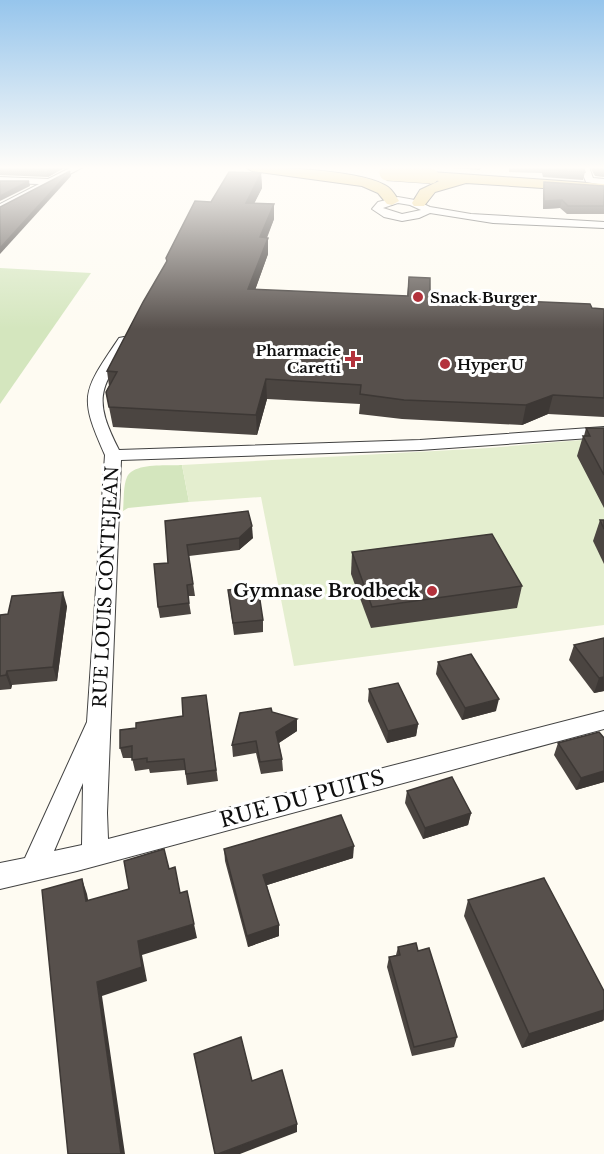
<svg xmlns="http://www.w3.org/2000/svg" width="604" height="1154" viewBox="0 0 604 1154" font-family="'Libre Baskerville',serif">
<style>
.green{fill:#d4e6be}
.pitch{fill:#e4eecf}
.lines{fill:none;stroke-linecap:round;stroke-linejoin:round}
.street-casing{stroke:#424242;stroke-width:2}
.primary-casing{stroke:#202020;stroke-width:2}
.street{fill:#fff;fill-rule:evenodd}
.primary{fill:#eccc73;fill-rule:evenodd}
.primary-bridge-casing{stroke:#202020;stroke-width:16;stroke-linecap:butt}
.primary-bridge{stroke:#eccc73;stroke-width:15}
.wall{fill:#4b4541}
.shaded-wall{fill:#3d3835}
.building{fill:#57504c;stroke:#3d3835;stroke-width:1.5}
.poi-dot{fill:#b3323c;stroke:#fff;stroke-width:2}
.labels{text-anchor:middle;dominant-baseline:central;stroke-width:6;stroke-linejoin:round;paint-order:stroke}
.far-poi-label{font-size:15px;font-weight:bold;fill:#0f0f0f;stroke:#fff;text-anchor:start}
.street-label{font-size:18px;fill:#0f0f0f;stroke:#fff}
.poi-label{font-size:18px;font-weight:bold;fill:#0f0f0f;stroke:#fff;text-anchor:end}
.near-street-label{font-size:21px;fill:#0f0f0f;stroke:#fff}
</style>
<rect width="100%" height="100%" fill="#fefbf2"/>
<g class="green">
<polygon points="0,268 91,273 0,404"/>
<path d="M 182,465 L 189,502 L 128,508 L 123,511 C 124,501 123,486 127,477 C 134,462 168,466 182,465 Z"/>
</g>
<polygon class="pitch" points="604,438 604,625 294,666 261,497 189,502 182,465 489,448"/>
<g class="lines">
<defs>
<g id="street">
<polygon points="72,167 83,167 0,211 0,204 39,184 0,183 0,177 48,179"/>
<polygon points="580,167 589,167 593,178 604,179 604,185 586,182"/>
<path d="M 398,197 L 415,200 L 430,207 L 471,214 L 604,222 L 604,228 L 493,223 L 430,213 L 419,218 L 402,221 L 384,217 L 372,209 L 378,202 ZM 398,203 L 410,205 L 421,210 L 402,214 L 383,208 Z"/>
<path d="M 124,337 L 131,341 C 100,389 92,397 119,450 L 420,440 L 604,427 L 604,437 L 420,450 L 121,460 L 107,813 L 108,839 L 604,711 L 604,729 L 77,871 L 0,889 L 0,863 L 25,858 L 87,722 L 105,455 C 78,395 83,392 119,338 ZM 83,783 L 82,845 L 54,851 Z"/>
</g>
<g id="primary">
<path d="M 245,167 C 276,167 364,170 388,187 C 392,190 396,196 399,201 L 392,205 L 387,204 L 378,193 L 362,186 L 252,171 Z"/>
<polygon points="431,172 604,184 604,192 466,183 435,192 424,206 414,206 412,203 420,190 439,181 426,179 424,176"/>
</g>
</defs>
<use href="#street" class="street-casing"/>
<use href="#primary" class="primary-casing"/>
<use href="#street" class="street"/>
<use href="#primary" class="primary"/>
<defs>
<polyline id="primary-bridge" points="387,173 431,176"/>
</defs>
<use href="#primary-bridge" class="primary-bridge-casing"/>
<use href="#primary-bridge" class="primary-bridge"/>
</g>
<g class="wall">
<polygon points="0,167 66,167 48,177 0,175"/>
<polygon points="440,167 481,167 480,170"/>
<polygon points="509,167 583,167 585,172 583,180 543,177 542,173 509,172"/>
<polygon points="590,167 604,167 604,177 595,176"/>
<polygon points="261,173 262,188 254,203 274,204 274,219 267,238 268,254 255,290 407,296 409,277 430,297 604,309 604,417 548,414 522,425 402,419 359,414 360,404 267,399 257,435 113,427 106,392 109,386 107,371 166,263 166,258 211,202"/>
<polygon points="544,182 604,186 604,214 567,214 560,208 543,209 543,190"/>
<polygon points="586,428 604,428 604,508 577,456 583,436 584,436"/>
<polygon points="600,520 604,520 604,564 593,541"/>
<polygon points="165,521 253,538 239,550 189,556 195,596 188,596 191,614 160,618 158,607 168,563"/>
<polygon points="352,552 522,586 517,608 371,628 351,574"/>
<polygon points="228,590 263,620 263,632 234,635"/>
<polygon points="67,606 57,681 12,685 11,689 0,690 0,615"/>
<polygon points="604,638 604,691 594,693 569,660 574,645"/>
<polygon points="438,662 496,711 462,720 436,674"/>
<polygon points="369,689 418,724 416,736 387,743 368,701"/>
<polygon points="206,695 218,781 187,785 185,770 150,773 149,769 135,771 132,758 123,758 120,748 136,728 183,716"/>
<polygon points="272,712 297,731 279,743 282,759 283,771 261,774 256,753 233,757 232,745"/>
<polygon points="604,738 604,782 576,790 554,755 558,743"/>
<polygon points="407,791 471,813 468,825 423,839 405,803"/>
<polygon points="224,849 353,858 267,885 279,936 248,947 225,861"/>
<polygon points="468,900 604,991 604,1020 603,1021 522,1048 464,916"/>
<polygon points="398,947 418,951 457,1037 454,1047 412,1056 387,967 389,957 396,955"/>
</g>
<g class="shaded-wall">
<polygon points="56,167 66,167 48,177 47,172"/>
<polygon points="70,171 71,176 0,254 0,248"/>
<polygon points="261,173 262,188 247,218 246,203"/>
<polygon points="29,181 30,186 0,201 0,196"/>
<polygon points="562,200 560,208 543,209 544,201"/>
<polygon points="274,204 274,219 260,253 260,237"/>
<polygon points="268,238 268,254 249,307 248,289"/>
<polygon points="266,379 267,399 257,435 256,415"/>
<polygon points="553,395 548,414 522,425 526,405"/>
<polygon points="252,526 253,538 239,550 239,538"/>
<polygon points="63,592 67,606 57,681 53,667"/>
<polygon points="7,671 12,685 11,689 6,675"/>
<polygon points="604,677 604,691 594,693 599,678"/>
<polygon points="499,699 496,711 462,720 465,708"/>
<polygon points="297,719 297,731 277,744 276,732"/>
<polygon points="418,724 416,736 387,743 388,731"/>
<polygon points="604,771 604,782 576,790 581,778"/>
<polygon points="471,813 468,825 423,839 425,828"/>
<polygon points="354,846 353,858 264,886 263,875"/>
<polygon points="82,879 87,894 91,916 86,901"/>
<polygon points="194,924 197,938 142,955 147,981 102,996 125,1154 121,1154 97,982 138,941"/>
<polygon points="279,925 279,936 248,947 247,936"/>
<polygon points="604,1010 603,1021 522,1048 529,1034"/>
<polygon points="297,1124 297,1132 240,1154 218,1154"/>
</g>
<g class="building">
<polygon points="0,167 56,167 47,172 0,171"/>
<polygon points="544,167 583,167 585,172 544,170"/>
<polygon points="70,171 0,248 0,207"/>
<polygon points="229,172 261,173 246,203 274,204 260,237 268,238 248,289 408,296 409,277 430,278 430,297 590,304 592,308 604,309 604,398 553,395 526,405 404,400 360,394 361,385 266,379 256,415 109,407 106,392 117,372 107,371 143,302 167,261 166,258 195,201 211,202"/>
<polygon points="0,181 29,181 0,196"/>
<polygon points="544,182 604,186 604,206 568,206 562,200 544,201"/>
<polygon points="586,428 604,428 604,475 583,436 590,436"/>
<polygon points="248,511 252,526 239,538 187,545 193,584 187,585 189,603 158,607 154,564 168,563 165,521"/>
<polygon points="600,520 604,520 604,529"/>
<polygon points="492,534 522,586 372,607 352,552"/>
<polygon points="258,587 263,620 233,623 228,590"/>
<polygon points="63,592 53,667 7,671 6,675 0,676 0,615 8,614 12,596"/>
<polygon points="604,638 604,677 599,678 574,645"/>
<polygon points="471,654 499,699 465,708 438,662"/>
<polygon points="398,683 418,724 388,731 369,689"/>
<polygon points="206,695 216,770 186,774 184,759 147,762 147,758 132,760 132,746 120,748 120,730 136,728 136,723 183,716 182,698"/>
<polygon points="271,708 272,712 297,719 276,732 282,759 260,762 256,741 232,745 240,713"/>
<polygon points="599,732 604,738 604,771 581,778 558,743"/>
<polygon points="452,777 471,813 425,828 407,791"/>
<polygon points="341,815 354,846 263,875 279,925 247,936 224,849"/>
<polygon points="164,849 169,869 175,867 180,893 187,891 194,924 138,941 142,967 97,982 121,1154 68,1154 42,890 82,879 86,901 129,889 124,861"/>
<polygon points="544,878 604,991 604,1010 529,1034 468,900"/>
<polygon points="416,943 418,951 429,948 457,1037 414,1047 389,957 400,955 398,947"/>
<polygon points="241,1037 252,1081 282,1070 297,1124 218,1154 215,1154 194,1054"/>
</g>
<linearGradient id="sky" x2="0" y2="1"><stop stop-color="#96c5ec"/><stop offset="0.51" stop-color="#fffdf9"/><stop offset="1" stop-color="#fffdf9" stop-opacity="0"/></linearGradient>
<rect width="604" height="329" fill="url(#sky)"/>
<g class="poi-dot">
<circle cx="418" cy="297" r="6"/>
<path d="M350 350h6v6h6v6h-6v6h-6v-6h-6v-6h6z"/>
<circle cx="445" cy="364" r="6"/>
<circle cx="432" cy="591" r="6"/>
</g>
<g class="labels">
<g class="far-poi-label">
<text x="430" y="297">Snack Burger</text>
<text x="341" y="350" text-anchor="end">Pharmacie<tspan x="341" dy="17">Caretti</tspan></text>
<text x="457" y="364">Hyper U</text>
</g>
<g class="street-label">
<text transform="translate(106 587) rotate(-87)">RUE LOUIS CONTEJEAN</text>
</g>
<g class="poi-label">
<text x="420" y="591">Gymnase Brodbeck</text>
</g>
<g class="near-street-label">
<text transform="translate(302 799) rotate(-15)">RUE DU PUITS</text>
</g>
</g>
</svg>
